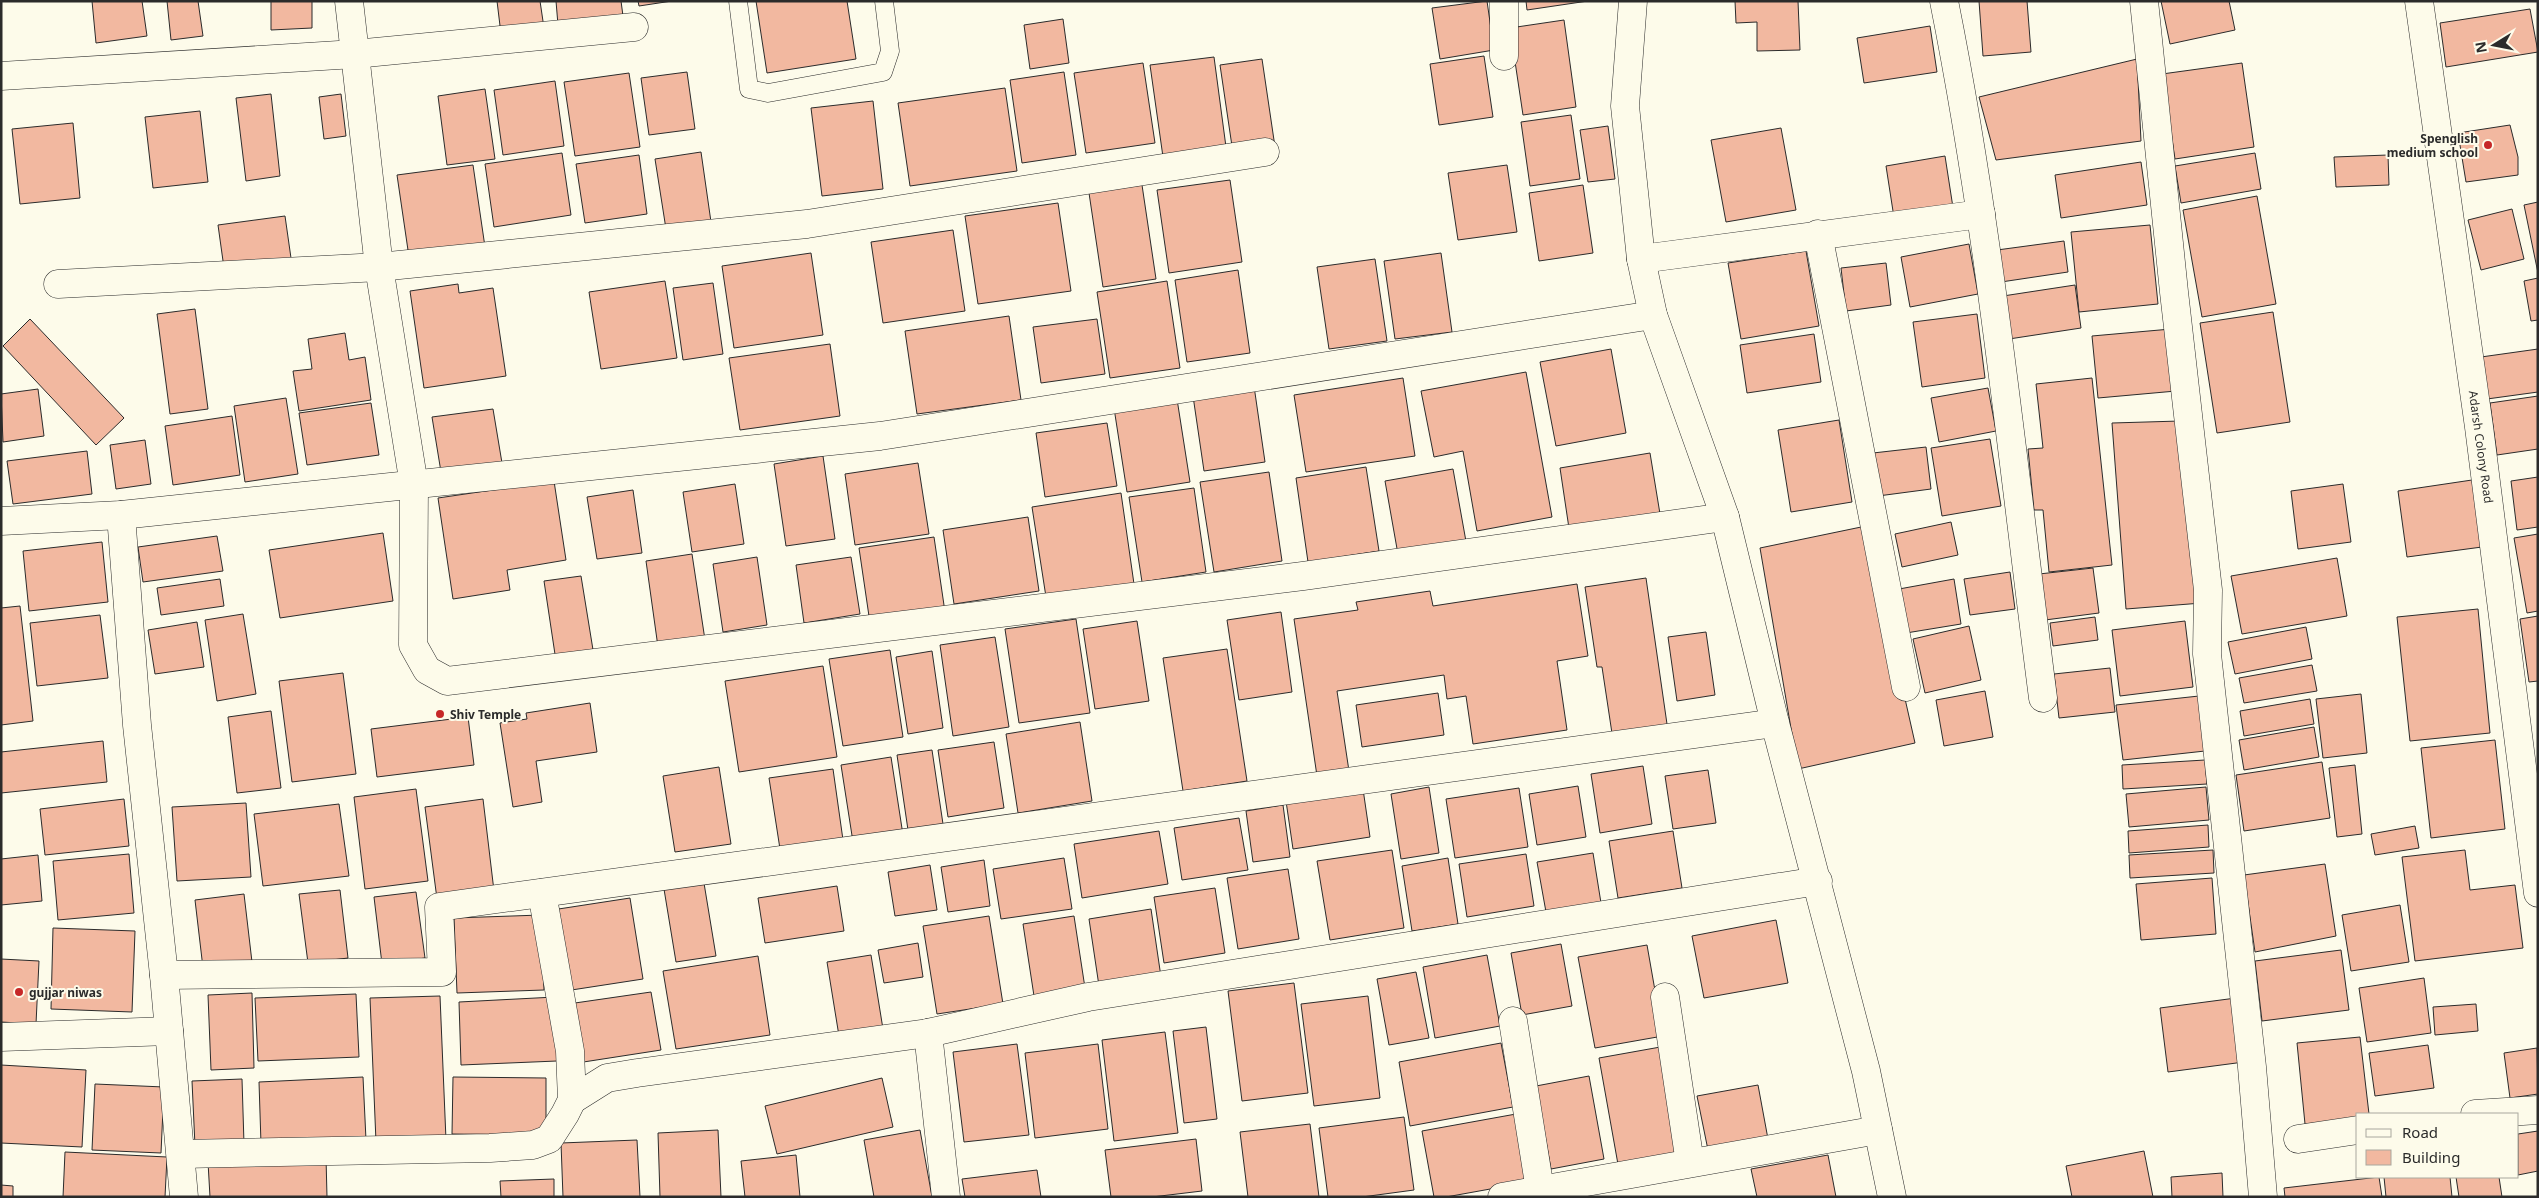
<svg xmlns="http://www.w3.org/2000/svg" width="2539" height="1198" viewBox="0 0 2539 1198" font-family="'Noto Sans',sans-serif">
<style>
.building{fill:#f2b8a0;stroke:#2b2b2b}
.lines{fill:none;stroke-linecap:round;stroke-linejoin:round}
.service-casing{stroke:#2b2b2b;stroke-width:19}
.minor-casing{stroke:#2b2b2b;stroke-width:29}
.tertiary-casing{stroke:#2b2b2b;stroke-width:29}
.service{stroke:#fdfbea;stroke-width:18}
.minor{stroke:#fdfbea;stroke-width:28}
.tertiary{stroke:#fdfbea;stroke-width:28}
.poi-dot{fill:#c62828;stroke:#fdfbea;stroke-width:2}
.labels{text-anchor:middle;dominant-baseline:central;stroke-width:4;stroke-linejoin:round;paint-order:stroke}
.poi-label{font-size:12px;font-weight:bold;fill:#2b2b2b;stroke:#fdfbea;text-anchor:start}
.street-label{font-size:12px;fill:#2b2b2b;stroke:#fdfbea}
</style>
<rect width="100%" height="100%" fill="#fdfbea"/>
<g class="building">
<polygon points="92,1 142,1 147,36 96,43"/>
<polygon points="167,1 198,1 203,36 171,40"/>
<polygon points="271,1 312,1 312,28 271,30"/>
<polygon points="497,1 540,1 544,28 501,34"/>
<polygon points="556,1 621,1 623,16 558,25"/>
<polygon points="638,1 672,1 639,6"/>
<polygon points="756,1 847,1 856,59 767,73"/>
<polygon points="1487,1 1494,50 1440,59 1432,8"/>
<polygon points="1526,1 1588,1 1527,10"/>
<polygon points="1735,1 1798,1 1800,50 1757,51 1757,22 1736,23"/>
<polygon points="1979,1 2027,1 2031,52 1983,56"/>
<polygon points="2161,1 2229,1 2235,30 2170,44"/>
<polygon points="2530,9 2538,52 2446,67 2440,23"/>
<polygon points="1063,19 1069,63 1030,69 1024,25"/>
<polygon points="1564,20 1576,107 1523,115 1510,28"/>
<polygon points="1930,26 1937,72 1864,83 1857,38"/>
<polygon points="1484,56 1493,117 1439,125 1430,64"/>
<polygon points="1214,57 1226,147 1163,157 1150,65"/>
<polygon points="1262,59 1275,147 1233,153 1220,65"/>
<polygon points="2137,59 2141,141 1996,160 1979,97"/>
<polygon points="1143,63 1155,143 1086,153 1074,73"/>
<polygon points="2242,63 2254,147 2175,159 2162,74"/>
<polygon points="687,72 695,129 649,135 641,78"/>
<polygon points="1064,72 1076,155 1022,163 1010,80"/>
<polygon points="629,73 640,147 575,156 564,82"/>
<polygon points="555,81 564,146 503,155 494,90"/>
<polygon points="1005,88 1017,171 910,186 898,103"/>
<polygon points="485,89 495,159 447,165 438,96"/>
<polygon points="271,94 280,176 246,181 236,98"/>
<polygon points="341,94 346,136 324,139 319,97"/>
<polygon points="873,101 883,189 822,196 811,108"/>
<polygon points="200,111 208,182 153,188 145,117"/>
<polygon points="1571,115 1580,179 1530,186 1521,122"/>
<polygon points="73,123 80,198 20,204 12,129"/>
<polygon points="2510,125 2518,157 2518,175 2466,182 2458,133"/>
<polygon points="1608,126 1615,179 1588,182 1580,130"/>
<polygon points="1781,128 1796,210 1726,222 1711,140"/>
<polygon points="701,152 711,222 666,229 655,159"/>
<polygon points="562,153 571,215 494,227 485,164"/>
<polygon points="2255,153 2261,189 2181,203 2175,166"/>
<polygon points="639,155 647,214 585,223 576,164"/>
<polygon points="2388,155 2389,185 2336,187 2334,157"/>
<polygon points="1945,156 1954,214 1895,224 1886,166"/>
<polygon points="2141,162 2147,205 2061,218 2055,175"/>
<polygon points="473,165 485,247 409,257 397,175"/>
<polygon points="1507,165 1517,232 1458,240 1448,173"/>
<polygon points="1230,180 1242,262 1169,273 1157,190"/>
<polygon points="1142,185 1156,279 1103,287 1089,193"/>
<polygon points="1583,185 1593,253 1539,261 1529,193"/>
<polygon points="2257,196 2276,304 2202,317 2183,210"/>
<polygon points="2538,202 2538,273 2524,205"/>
<polygon points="1058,203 1071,291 978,304 965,216"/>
<polygon points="2512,209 2524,259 2481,270 2468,220"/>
<polygon points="285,216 291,258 224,268 218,225"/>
<polygon points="2150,225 2158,304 2079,312 2071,232"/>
<polygon points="953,230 965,311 883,323 871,242"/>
<polygon points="2064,241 2068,272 2001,282 1997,250"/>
<polygon points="1969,244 1978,294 1910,307 1901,257"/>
<polygon points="1806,251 1819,326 1741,339 1728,263"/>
<polygon points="811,253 823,335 734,348 722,266"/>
<polygon points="1441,253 1452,332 1395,339 1384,261"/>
<polygon points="1375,259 1387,341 1329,349 1317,267"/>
<polygon points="1886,263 1891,305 1846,311 1841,268"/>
<polygon points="1238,270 1250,353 1187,362 1175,280"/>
<polygon points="2538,278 2538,320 2531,321 2524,281"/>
<polygon points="665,281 677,358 601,369 589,292"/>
<polygon points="1167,281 1180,368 1110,378 1097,292"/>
<polygon points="713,283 723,354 683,360 673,288"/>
<polygon points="458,284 459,293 493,288 506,376 424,388 410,291"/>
<polygon points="2075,285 2081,328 2009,339 2003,296"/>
<polygon points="195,309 208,409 170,414 157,314"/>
<polygon points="2273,312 2290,422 2217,433 2200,323"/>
<polygon points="1977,314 1985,378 1922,387 1913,322"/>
<polygon points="1009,316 1021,400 917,414 905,331"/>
<polygon points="30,319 124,418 96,445 3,346"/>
<polygon points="1097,319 1105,374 1041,383 1033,327"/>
<polygon points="2171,329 2176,391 2098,398 2092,336"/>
<polygon points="345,333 349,360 365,357 371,400 299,411 293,371 312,369 308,339"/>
<polygon points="1814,334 1821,382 1747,393 1740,345"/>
<polygon points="830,344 840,416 740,430 729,358"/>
<polygon points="1611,349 1626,433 1556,446 1540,362"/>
<polygon points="2538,349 2538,392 2487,399 2481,357"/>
<polygon points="1526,372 1552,517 1477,531 1463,451 1434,457 1421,391"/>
<polygon points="1403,378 1415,456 1306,472 1294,395"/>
<polygon points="2092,378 2112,565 2049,572 2043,510 2034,510 2028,449 2043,448 2036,384"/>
<polygon points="1254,386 1265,462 1204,471 1193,396"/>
<polygon points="1988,388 1996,431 1939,442 1931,398"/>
<polygon points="38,389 44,436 3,442 1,394"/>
<polygon points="2538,396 2538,449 2497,455 2490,403"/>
<polygon points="286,398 298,474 245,482 234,406"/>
<polygon points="1177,399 1190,482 1127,492 1114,408"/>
<polygon points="371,403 379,455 307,465 299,413"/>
<polygon points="493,409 502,463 441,472 432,417"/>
<polygon points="232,416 240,475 173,485 165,426"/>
<polygon points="1839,420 1852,502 1791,512 1778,430"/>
<polygon points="2180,421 2202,603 2126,609 2112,423"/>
<polygon points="1107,423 1117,486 1045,497 1036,433"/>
<polygon points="1990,439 2001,506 1942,516 1931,448"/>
<polygon points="145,440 151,484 116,489 110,445"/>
<polygon points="1926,447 1931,489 1878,496 1873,453"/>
<polygon points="87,451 92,494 13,504 7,461"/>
<polygon points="1650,453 1661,520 1570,535 1560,468"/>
<polygon points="823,456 835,539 786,546 774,464"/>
<polygon points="918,463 929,534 855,545 845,474"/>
<polygon points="1366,467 1379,551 1308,562 1296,478"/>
<polygon points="1453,469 1467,547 1399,560 1385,481"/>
<polygon points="1269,472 1282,561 1214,572 1200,482"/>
<polygon points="2538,477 2538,527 2517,530 2511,481"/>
<polygon points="2472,480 2482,547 2407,557 2398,491"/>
<polygon points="554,481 566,560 507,570 510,590 453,599 438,498"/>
<polygon points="735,484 744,544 692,552 683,492"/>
<polygon points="2343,484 2351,542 2298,549 2291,491"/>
<polygon points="1194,488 1206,572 1142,582 1129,497"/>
<polygon points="633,490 642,553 597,559 587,497"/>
<polygon points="1121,493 1134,584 1046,597 1032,507"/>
<polygon points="1028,517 1039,591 954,604 943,530"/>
<polygon points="1951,522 1958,555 1902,567 1895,534"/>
<polygon points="1866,526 1915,743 1798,769 1760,548"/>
<polygon points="383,533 393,601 280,618 269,550"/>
<polygon points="2538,534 2538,611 2527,613 2514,538"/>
<polygon points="217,536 223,571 143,582 138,547"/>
<polygon points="934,537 945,612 870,623 859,548"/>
<polygon points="102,542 108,602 29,611 23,551"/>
<polygon points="692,554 705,640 658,647 646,561"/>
<polygon points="757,557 767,625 723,632 713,564"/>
<polygon points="851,557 860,614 804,623 796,565"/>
<polygon points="2337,558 2347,616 2242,634 2231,576"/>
<polygon points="2093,568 2099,613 2045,620 2039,574"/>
<polygon points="2010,572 2015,609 1970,615 1964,579"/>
<polygon points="581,576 594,656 556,661 544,581"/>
<polygon points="1646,578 1668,731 1613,740 1602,667 1597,667 1585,587"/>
<polygon points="220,579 224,606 161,615 157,588"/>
<polygon points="1954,579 1961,624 1906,633 1899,589"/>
<polygon points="1577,584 1588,656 1557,661 1567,730 1473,744 1466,696 1447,699 1444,675 1337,691 1349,771 1317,776 1294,619 1358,610 1356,602 1430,591 1433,606"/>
<polygon points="20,606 33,721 1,725 1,608"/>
<polygon points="2478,609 2490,733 2410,741 2397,617"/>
<polygon points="1281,612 1292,692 1239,700 1227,620"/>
<polygon points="243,614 256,694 217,701 205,620"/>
<polygon points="100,615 108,678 37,686 30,623"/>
<polygon points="2538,616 2538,681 2529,682 2520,619"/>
<polygon points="2095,617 2098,640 2053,646 2050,623"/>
<polygon points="1076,619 1090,713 1019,723 1005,629"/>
<polygon points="1137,621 1149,701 1095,709 1083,629"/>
<polygon points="2185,621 2193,687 2120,696 2112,630"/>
<polygon points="197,622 204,667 155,674 148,630"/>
<polygon points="1969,626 1981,680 1925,693 1913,639"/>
<polygon points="2306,627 2312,659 2235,674 2228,642"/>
<polygon points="1706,632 1715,695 1677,701 1668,637"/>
<polygon points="995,637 1009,727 953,736 940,645"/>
<polygon points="1227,649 1247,781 1183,791 1163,658"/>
<polygon points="890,650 903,737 843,746 829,659"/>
<polygon points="932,651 943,728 908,734 896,657"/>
<polygon points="2312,665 2317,691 2244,703 2239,678"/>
<polygon points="823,666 837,757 739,772 725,681"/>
<polygon points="2110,668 2115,712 2059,718 2054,674"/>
<polygon points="343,673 356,774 292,782 279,681"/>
<polygon points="1985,691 1993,737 1944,746 1936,700"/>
<polygon points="1438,693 1444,735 1362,747 1356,705"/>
<polygon points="2361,694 2367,753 2323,758 2316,699"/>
<polygon points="2199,696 2205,751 2123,760 2116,705"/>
<polygon points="2310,699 2314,724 2244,736 2240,711"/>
<polygon points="590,703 597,752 536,761 542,802 513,807 500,723 527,719 526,713"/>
<polygon points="271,711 281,788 237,793 228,717"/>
<polygon points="468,717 474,765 377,777 371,729"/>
<polygon points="1080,722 1092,801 1018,813 1006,734"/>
<polygon points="2314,727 2319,757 2244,770 2239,740"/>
<polygon points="2495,740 2505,829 2431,838 2421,748"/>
<polygon points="103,741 107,782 1,793 1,752"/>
<polygon points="994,742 1004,808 948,817 938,750"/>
<polygon points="932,750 943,824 908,830 897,755"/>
<polygon points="891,757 903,835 853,842 841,765"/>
<polygon points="2205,760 2207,784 2123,789 2122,765"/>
<polygon points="2322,762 2330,818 2244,831 2236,775"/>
<polygon points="2355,765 2362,834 2337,837 2329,768"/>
<polygon points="1643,766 1652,824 1600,833 1591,774"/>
<polygon points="719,767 731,844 675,852 663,776"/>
<polygon points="833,769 843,840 780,849 769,778"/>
<polygon points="1708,770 1716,823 1673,829 1665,776"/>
<polygon points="1578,786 1586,837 1537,845 1529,794"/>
<polygon points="1429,787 1439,853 1401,859 1391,794"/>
<polygon points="2206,787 2209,820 2129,827 2126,794"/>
<polygon points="1519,788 1528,847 1455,858 1446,799"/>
<polygon points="416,789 428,881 365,889 354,797"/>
<polygon points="1363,789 1370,837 1293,849 1286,801"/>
<polygon points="124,799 129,846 45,855 40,809"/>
<polygon points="483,799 494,891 437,899 425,807"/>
<polygon points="246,803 251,877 177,881 172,807"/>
<polygon points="339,804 349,876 263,886 254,814"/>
<polygon points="1283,805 1290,857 1253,862 1246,811"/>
<polygon points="1239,818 1248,870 1182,880 1174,828"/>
<polygon points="2208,825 2209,847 2129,853 2128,831"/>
<polygon points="2415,826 2419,848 2375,855 2371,834"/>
<polygon points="1159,831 1168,884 1082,898 1074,844"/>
<polygon points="1673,831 1682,888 1618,898 1609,841"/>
<polygon points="1392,850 1404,928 1330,940 1317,861"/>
<polygon points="2213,850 2214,873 2130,878 2129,855"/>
<polygon points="2465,850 2470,890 2515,885 2523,948 2415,961 2402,857"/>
<polygon points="1593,853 1601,903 1546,912 1537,862"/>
<polygon points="129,854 134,913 58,920 53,861"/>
<polygon points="1526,854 1534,906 1467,917 1459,864"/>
<polygon points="38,855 42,901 1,905 1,859"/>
<polygon points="1064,858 1072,909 1001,919 993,869"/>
<polygon points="1448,858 1458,924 1412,931 1402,866"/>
<polygon points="984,860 990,906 948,912 941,867"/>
<polygon points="2325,864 2336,936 2255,952 2244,875"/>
<polygon points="930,865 937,910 895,916 888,872"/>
<polygon points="1288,869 1299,939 1238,949 1227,878"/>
<polygon points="703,877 716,956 676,962 663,883"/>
<polygon points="2212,878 2216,934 2141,940 2136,884"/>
<polygon points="837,886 844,931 765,943 758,898"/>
<polygon points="1215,888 1225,953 1164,963 1154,897"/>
<polygon points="340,890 348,958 308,963 299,894"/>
<polygon points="416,892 425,958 382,964 374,897"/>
<polygon points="244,894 252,962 203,968 195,900"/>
<polygon points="630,898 643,979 565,991 552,910"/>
<polygon points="2400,905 2409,962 2351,971 2342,915"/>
<polygon points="1151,909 1161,977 1099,986 1089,919"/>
<polygon points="541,915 544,990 457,993 454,918"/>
<polygon points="989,916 1003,1004 937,1014 923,926"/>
<polygon points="1074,916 1085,988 1034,996 1023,924"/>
<polygon points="1776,920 1788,983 1704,998 1692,936"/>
<polygon points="53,928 135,931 132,1012 51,1009"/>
<polygon points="918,943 923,977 884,983 878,950"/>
<polygon points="1561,944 1572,1006 1522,1015 1511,953"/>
<polygon points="1647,945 1663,1036 1595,1048 1578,957"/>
<polygon points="2341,950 2349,1010 2262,1021 2255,961"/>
<polygon points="871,955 883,1029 839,1036 827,962"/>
<polygon points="1487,955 1500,1026 1435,1038 1423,967"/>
<polygon points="758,956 770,1035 676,1049 663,971"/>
<polygon points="1,959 39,961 36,1024 1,1022"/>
<polygon points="1416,972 1429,1038 1389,1045 1377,979"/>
<polygon points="2424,978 2431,1033 2367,1042 2359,988"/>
<polygon points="1294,983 1308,1093 1242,1101 1228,991"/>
<polygon points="651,992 661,1050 577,1063 568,1004"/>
<polygon points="252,993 254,1068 211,1070 208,995"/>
<polygon points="356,994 359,1057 258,1061 255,998"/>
<polygon points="440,996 446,1140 376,1142 370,998"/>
<polygon points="1368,996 1380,1098 1314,1106 1301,1004"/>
<polygon points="555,997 557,1061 461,1065 459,1002"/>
<polygon points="2236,998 2244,1062 2168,1072 2160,1008"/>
<polygon points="2476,1004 2478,1031 2435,1035 2433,1007"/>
<polygon points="1206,1027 1217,1119 1184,1123 1173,1031"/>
<polygon points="1165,1032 1178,1133 1114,1141 1102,1040"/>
<polygon points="2360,1037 2369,1114 2358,1114 2358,1119 2305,1124 2297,1043"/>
<polygon points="1501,1043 1513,1107 1410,1126 1399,1062"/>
<polygon points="1017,1044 1029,1135 964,1142 953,1052"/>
<polygon points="1098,1044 1108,1129 1035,1138 1025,1053"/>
<polygon points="2428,1045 2434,1088 2375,1096 2369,1053"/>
<polygon points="1666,1046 1686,1158 1619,1170 1599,1058"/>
<polygon points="2537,1048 2538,1094 2510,1098 2504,1053"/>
<polygon points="1,1065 86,1070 82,1147 1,1143"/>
<polygon points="1589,1076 1604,1159 1551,1169 1536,1086"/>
<polygon points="363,1077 366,1140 261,1144 259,1082"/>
<polygon points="453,1077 546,1078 546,1135 452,1134"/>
<polygon points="882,1078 893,1127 777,1154 765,1106"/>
<polygon points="242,1079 244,1144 195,1146 192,1081"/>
<polygon points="95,1084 164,1087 161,1153 92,1150"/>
<polygon points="1758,1085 1768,1139 1708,1150 1697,1096"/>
<polygon points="1516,1114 1529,1182 1446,1197 1434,1197 1422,1131"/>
<polygon points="1404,1117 1414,1190 1362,1197 1328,1197 1319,1128"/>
<polygon points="1310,1124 1319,1197 1248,1197 1240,1132"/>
<polygon points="718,1130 721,1197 660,1197 658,1133"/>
<polygon points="920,1130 932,1197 874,1197 864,1140"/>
<polygon points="2538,1131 2538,1171 2518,1175 2518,1134"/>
<polygon points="1196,1139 1202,1191 1152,1197 1111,1197 1105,1150"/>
<polygon points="637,1140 640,1197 563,1197 561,1143"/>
<polygon points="2144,1151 2153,1197 2072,1197 2066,1166"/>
<polygon points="65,1152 167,1157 165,1197 63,1197"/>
<polygon points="796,1155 800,1197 745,1197 741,1161"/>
<polygon points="1828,1155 1836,1197 1757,1197 1751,1169"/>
<polygon points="326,1157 327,1197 210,1197 208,1162"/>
<polygon points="1037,1170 1041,1197 965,1197 962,1179"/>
<polygon points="2222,1173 2223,1197 2172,1197 2171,1177"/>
<polygon points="2379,1177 2382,1197 2285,1197 2284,1188"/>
<polygon points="2384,1177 2450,1177 2452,1197 2386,1197"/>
<polygon points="2456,1177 2499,1177 2502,1197 2459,1197"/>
<polygon points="554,1179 554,1197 501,1197 500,1181"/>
<polygon points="1,1185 13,1186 13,1197 1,1197"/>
</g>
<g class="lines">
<defs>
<polyline id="service" points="738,1 749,89 768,93 883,72 890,51 884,1"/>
<g id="minor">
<polyline points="349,1 379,267 414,485 413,645 427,670 447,681 1303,576 1725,517"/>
<path d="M 1944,1 C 1990,231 2013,466 2043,698"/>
<polyline points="2144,1 2174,292 2208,590 2207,654 2252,1067 2263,1197"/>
<polyline points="2419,1 2479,427 2538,893"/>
<polyline points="1504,56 1504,1"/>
<polyline points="1,76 355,54 634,27"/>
<polyline points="1818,234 1906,687"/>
<polyline points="1641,259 1981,214"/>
<polyline points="58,284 379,267 807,224 1265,152"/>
<polyline points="121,515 137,725 164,975 184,1197"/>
<polyline points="1,521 121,515 880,436 1653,315"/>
<polyline points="164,975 442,972 439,907 1775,723"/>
<polyline points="1665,997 1690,1163"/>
<polyline points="1513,1021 1540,1190"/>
<polyline points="928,1033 946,1197"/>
<polyline points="1,1037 169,1031"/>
<polyline points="572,1100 607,1078 637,1073 928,1033 1088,997 1818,881"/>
<polyline points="2475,1114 2538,1110"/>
<polyline points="2298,1139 2358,1130"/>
<polyline points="181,1154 490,1148 533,1145 549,1139 565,1114 572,1100 570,1051 542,893"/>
<polyline points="1502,1197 1878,1130"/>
</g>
<polyline id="tertiary" points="1633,1 1625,106 1641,259 1653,315 1725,517 1775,723 1866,1071 1892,1197"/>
</defs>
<use href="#service" class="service-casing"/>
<use href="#minor" class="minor-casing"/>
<use href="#tertiary" class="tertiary-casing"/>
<use href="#service" class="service"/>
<use href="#minor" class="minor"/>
<use href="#tertiary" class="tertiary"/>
</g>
<g class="poi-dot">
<circle cx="2488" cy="145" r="5"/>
<circle cx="440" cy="714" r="5"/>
<circle cx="19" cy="992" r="5"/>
</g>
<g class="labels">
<g class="poi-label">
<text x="2478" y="138" text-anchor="end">Spenglish<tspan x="2478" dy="14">medium school</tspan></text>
<text x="450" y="714">Shiv Temple</text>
<text x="29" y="992">gujjar niwas</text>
</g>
<g class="street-label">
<text transform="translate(2481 447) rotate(82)">Adarsh Colony Road</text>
</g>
</g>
<rect width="2539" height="1198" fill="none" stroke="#2b2b2b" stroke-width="5"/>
<rect x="2356" y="1113" width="162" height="65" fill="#fdfbea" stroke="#a9a89e"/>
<rect x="2366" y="1129" width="25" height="8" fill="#fdfbea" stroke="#a9a89e"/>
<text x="2402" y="1138" font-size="15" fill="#2b2b2b">Road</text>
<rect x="2366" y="1150" width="25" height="15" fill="#f2b8a0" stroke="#a9a89e"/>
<text x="2402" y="1163" font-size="15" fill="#2b2b2b">Building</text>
<g transform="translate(2494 45) rotate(260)" stroke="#fdfbea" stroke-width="4" paint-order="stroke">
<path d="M0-4L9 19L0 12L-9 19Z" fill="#2b2b2b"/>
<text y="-8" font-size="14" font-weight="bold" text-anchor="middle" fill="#2b2b2b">N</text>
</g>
</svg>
